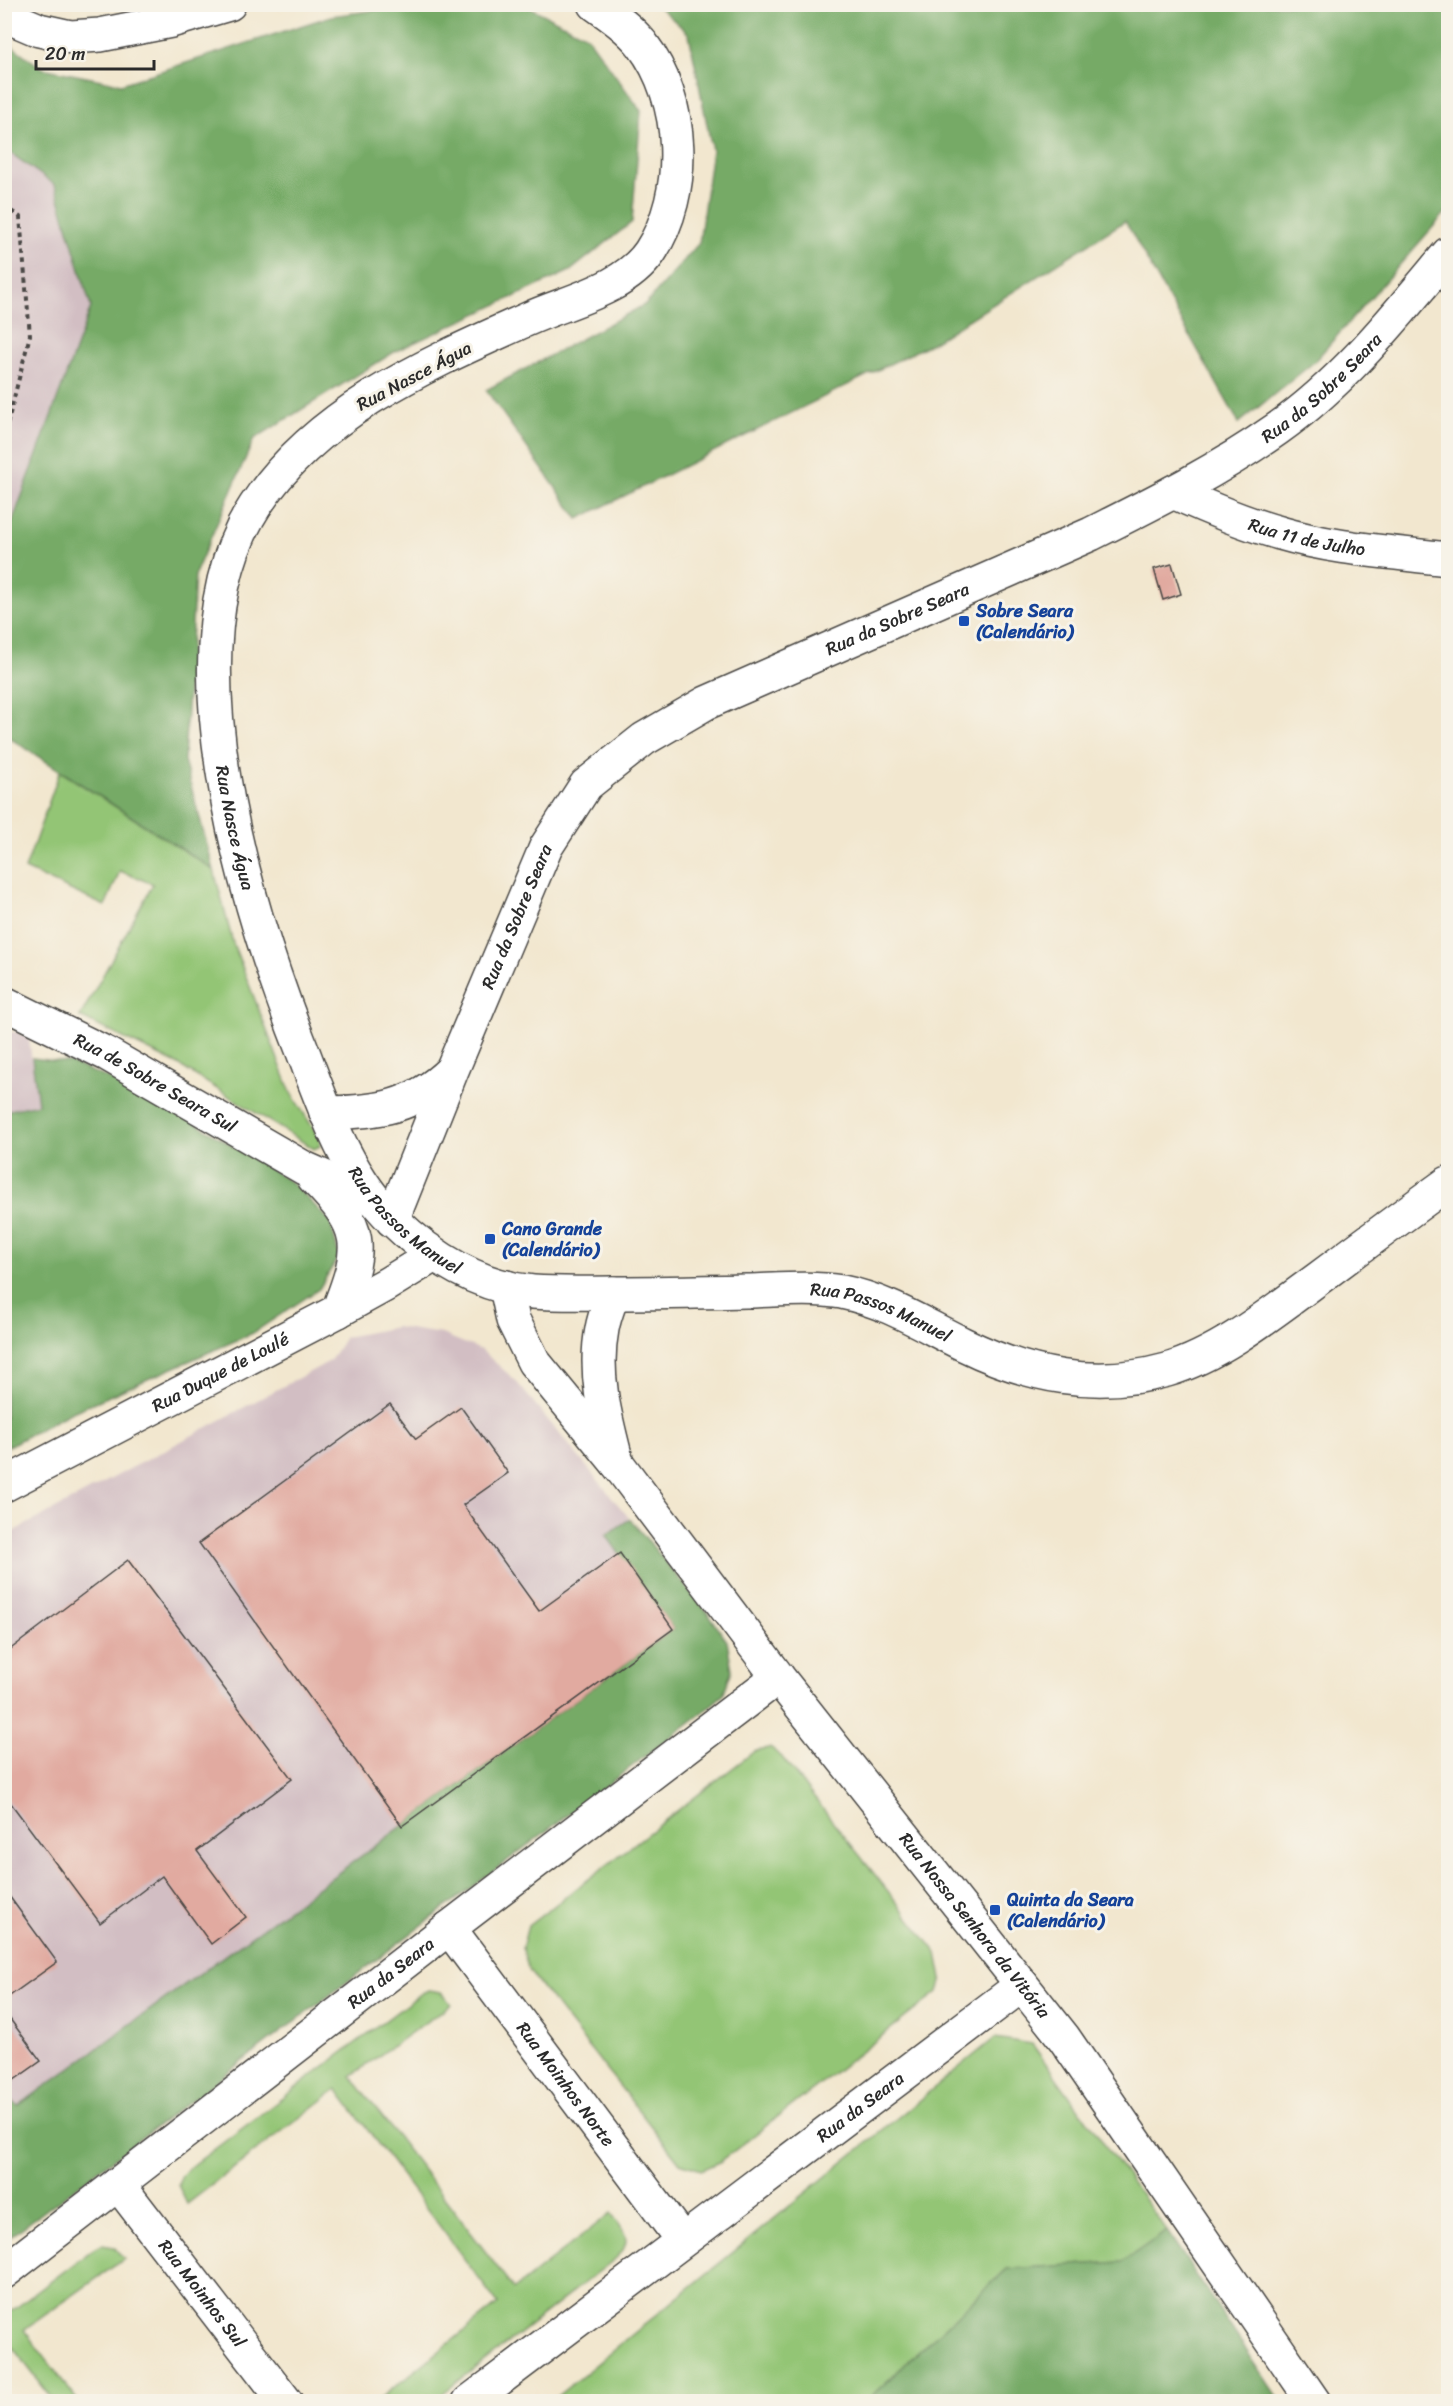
<svg xmlns="http://www.w3.org/2000/svg" width="1453" height="2406" viewBox="0 0 1453 2406" font-family="Sriracha,sans-serif">
<style>
.industrial{fill:#d2bec3}
.green{fill:#93c575;stroke:#5f7850;stroke-width:1.5}
.forest{fill:#76aa66;stroke:#506a48;stroke-width:1.5}
.building{fill:#e1aaa0}
.lines{fill:none;stroke-linecap:round;stroke-linejoin:round}
.minor-casing{stroke:#494744;stroke-width:36}
.tertiary-casing{stroke:#494744;stroke-width:36}
.secondary-casing{stroke:#494744;stroke-width:36}
.path{stroke:#494744;stroke-width:4;stroke-dasharray:4.5 4.5;stroke-linecap:butt}
.minor{stroke:#fff;stroke-width:33}
.tertiary{stroke:#fff;stroke-width:33}
.secondary{stroke:#fff;stroke-width:33}
.transit-dot{fill:#1a4fb4;stroke:#f7f3e8;stroke-width:2}
.labels{text-anchor:middle;dominant-baseline:central;stroke-width:6;stroke-linejoin:round;paint-order:stroke}
.street-label{font-size:18px;fill:#2b2b2b;stroke:#f7f3e8}
.transit-label{font-size:18px;font-weight:bold;fill:#164399;stroke:#f7f3e8;text-anchor:start}
</style>
<rect width="100%" height="100%" fill="#f7f3e8"/>
<filter id="ink" filterUnits="userSpaceOnUse"><feTurbulence type="fractalNoise" baseFrequency=".0167" numOctaves="2"/><feDisplacementMap in="SourceGraphic" scale="12" xChannelSelector="R" yChannelSelector="G"/><feConvolveMatrix kernelMatrix="1 2 1 2 8 2 1 2 1" color-interpolation-filters="sRGB"/></filter>
<filter id="wash" filterUnits="userSpaceOnUse"><feTurbulence type="fractalNoise" baseFrequency=".008" numOctaves="4" result="noise"/><feDisplacementMap in="SourceGraphic" scale="24" xChannelSelector="R" yChannelSelector="G"/><feGaussianBlur stdDeviation="1.35" result="paint"/><feColorMatrix in="noise" values="0 0 0 0 0 0 0 0 0 0 0 0 0 0 0 0 0 1.4 0 .05"/><feComposite in="paint" operator="in"/></filter>
<g filter="url(#wash)">
<rect width="100%" height="100%" fill="#f2e7cf"/>
<g class="industrial">
<polygon points="5,149 55,185 91,307 5,542"/>
<polygon points="4,1032 28,1032 38,1104 5,1111"/>
<polygon points="396,1327 442,1334 481,1350 515,1380 707,1612 727,1641 732,1670 723,1695 697,1717 5,2241 5,1536 330,1361 345,1337"/>
</g>
<g class="green">
<polygon points="60,771 214,870 233,943 291,1093 320,1139 320,1146 314,1149 177,1064 80,1017 153,884 120,871 105,906 25,869"/>
<polygon points="770,1748 781,1756 937,1953 942,1979 938,1992 721,2161 701,2170 680,2163 529,1971 522,1948 528,1926 756,1750"/>
<path d="M 429,1990 L 441,1992 L 451,2004 L 351,2076 L 514,2289 L 611,2213 C 624,2231 635,2241 615,2259 L 433,2401 L 377,2401 L 498,2304 L 337,2089 L 187,2204 L 178,2185 L 181,2177 L 188,2169 L 422,1993 Z"/>
<polygon points="995,2038 1032,2044 1167,2231 1122,2262 1007,2269 866,2401 550,2402"/>
<polygon points="102,2245 114,2247 124,2259 24,2330 78,2401 54,2401 10,2344 5,2348 5,2316 95,2248"/>
</g>
<g class="forest">
<polygon points="425,4 525,5 587,36 641,111 632,222 570,271 396,351 254,439 195,574 184,761 214,870 5,735 5,542 91,307 55,185 5,149 5,41 42,68 121,84 331,16"/>
<polygon points="657,5 1448,5 1448,210 1314,362 1239,423 1125,221 932,343 578,519 486,390 646,304 699,243 712,150 689,34"/>
<polygon points="32,1058 71,1063 156,1098 291,1182 330,1221 339,1256 319,1289 253,1333 68,1414 5,1448 5,1111 38,1104"/>
<polygon points="630,1519 707,1612 727,1641 732,1670 723,1695 697,1717 5,2241 4,2094 18,2106 673,1629 606,1535"/>
<polygon points="1167,2231 1280,2401 866,2401 1007,2269 1122,2262"/>
</g>
<g id="blocks">
<g class="building">
<polygon points="1172,564 1181,594 1163,600 1154,569"/>
<polygon points="390,1404 416,1439 461,1407 508,1473 463,1505 539,1611 620,1553 673,1629 402,1826 199,1543"/>
<polygon points="128,1560 292,1779 197,1851 246,1917 211,1944 162,1876 100,1923 4,1794 4,1654"/>
<polygon points="4,1889 57,1962 4,2000"/>
<polygon points="4,2011 41,2061 4,2087"/>
</g>
</g>
</g>
<g filter="url(#ink)">
<use href="#blocks" fill-opacity="0" stroke="#494744" stroke-width="1.5"/>
<g class="lines">
<defs>
<g id="minor">
<path id="s1" d="M 1173,492 C 1208,508 1243,523 1280,533 C 1334,549 1393,552 1448,559"/>
<path id="s2" d="M 4,1003 L 107,1054 L 304,1168 L 374,1199"/>
<path d="M 314,1178 C 364,1229 364,1245 338,1311"/>
<path id="s3" d="M 449,1928 L 682,2240"/>
<path id="s4" d="M 118,2184 L 286,2402"/>
<path id="s5" d="M 4,2272 L 449,1928 L 778,1677"/>
<path id="s6" d="M 469,2402 L 1022,1985"/>
</g>
<g id="tertiary">
<path d="M 326,1113 C 377,1112 413,1108 451,1071"/>
<path id="s7" d="M 392,1220 L 452,1070 L 546,847 L 586,785 L 644,739 L 706,703 L 1091,534 C 1155,502 1219,470 1277,429 C 1344,382 1396,316 1448,254"/>
<path id="s8" d="M 613,1293 C 659,1293 704,1292 750,1291 C 780,1290 812,1287 842,1292 C 887,1301 922,1324 963,1344 C 1028,1376 1095,1390 1167,1370 C 1221,1354 1274,1311 1319,1278 C 1362,1246 1405,1214 1448,1183"/>
<path id="s9" d="M 4,1485 L 338,1311 L 387,1284 L 434,1255"/>
</g>
<g id="secondary">
<path id="s10" d="M 595,4 C 612,16 629,28 642,44 C 685,100 689,193 650,252 C 624,290 567,301 528,319 C 428,364 317,411 255,506 C 164,645 247,910 303,1052 C 326,1112 347,1176 394,1221 C 432,1258 480,1287 533,1292 C 559,1294 586,1293 613,1293 C 609,1305 604,1317 602,1329 C 593,1375 606,1420 617,1463"/>
<polyline points="4,15 39,30 71,37 100,35 171,21 229,4"/>
<path id="s11" d="M 506,1287 L 513,1320 L 534,1362 L 617,1463 L 778,1677 L 1064,2038 L 1314,2402"/>
</g>
</defs>
<use href="#minor" class="minor-casing"/>
<use href="#tertiary" class="tertiary-casing"/>
<use href="#secondary" class="secondary-casing"/>
<polyline class="path" points="4,206 20,217 30,335 4,437"/>
<use href="#minor" class="minor"/>
<use href="#tertiary" class="tertiary"/>
<use href="#secondary" class="secondary"/>
</g>
</g>
<g class="transit-dot">
<rect x="958" y="615" width="12" height="12" rx="3"/>
<rect x="484" y="1233" width="12" height="12" rx="3"/>
<rect x="989" y="1904" width="12" height="12" rx="3"/>
</g>
<g class="labels">
<g class="street-label">
<text transform="translate(414 376) rotate(-28)">Rua Nasce Água</text>
<text stroke="none"><textPath href="#s7" startOffset="1318">Rua da Sobre Seara</textPath></text>
<text stroke="none"><textPath href="#s1" startOffset="142">Rua 11 de Julho</textPath></text>
<text stroke="none"><textPath href="#s7" startOffset="832">Rua da Sobre Seara</textPath></text>
<text stroke="none"><textPath href="#s10" startOffset="1090">Rua Nasce Água</textPath></text>
<text stroke="none"><textPath href="#s7" startOffset="328">Rua da Sobre Seara</textPath></text>
<text stroke="none"><textPath href="#s2" startOffset="171">Rua de Sobre Seara Sul</textPath></text>
<text stroke="none"><textPath href="#s10" startOffset="1526">Rua Passos Manuel</textPath></text>
<text stroke="none"><textPath href="#s8" startOffset="272">Rua Passos Manuel</textPath></text>
<text stroke="none"><textPath href="#s9" startOffset="244">Rua Duque de Loulé</textPath></text>
<text stroke="none"><textPath href="#s11" startOffset="796">Rua Nossa Senhora da Vitória</textPath></text>
<text stroke="none"><textPath href="#s5" startOffset="489">Rua da Seara</textPath></text>
<text stroke="none"><textPath href="#s3" startOffset="195">Rua Moinhos Norte</textPath></text>
<text stroke="none"><textPath href="#s6" startOffset="490">Rua da Seara</textPath></text>
<text stroke="none"><textPath href="#s4" startOffset="138">Rua Moinhos Sul</textPath></text>
</g>
<g class="transit-label">
<text x="976" y="611">Sobre Seara<tspan x="976" dy="21">(Calendário)</tspan></text>
<text x="502" y="1229">Cano Grande<tspan x="502" dy="21">(Calendário)</tspan></text>
<text x="1007" y="1900">Quinta da Seara<tspan x="1007" dy="21">(Calendário)</tspan></text>
</g>
</g>
<rect width="1453" height="2406" fill="none" stroke="#f7f3e8" stroke-width="24"/>
<path d="M36 60v9h118v-9" fill="none" stroke="#2b2b2b" stroke-width="3"/>
<text x="45" y="60" font-size="18" fill="#2b2b2b" stroke="#f7f3e8" stroke-width="4.5" paint-order="stroke">20 m</text>
</svg>
